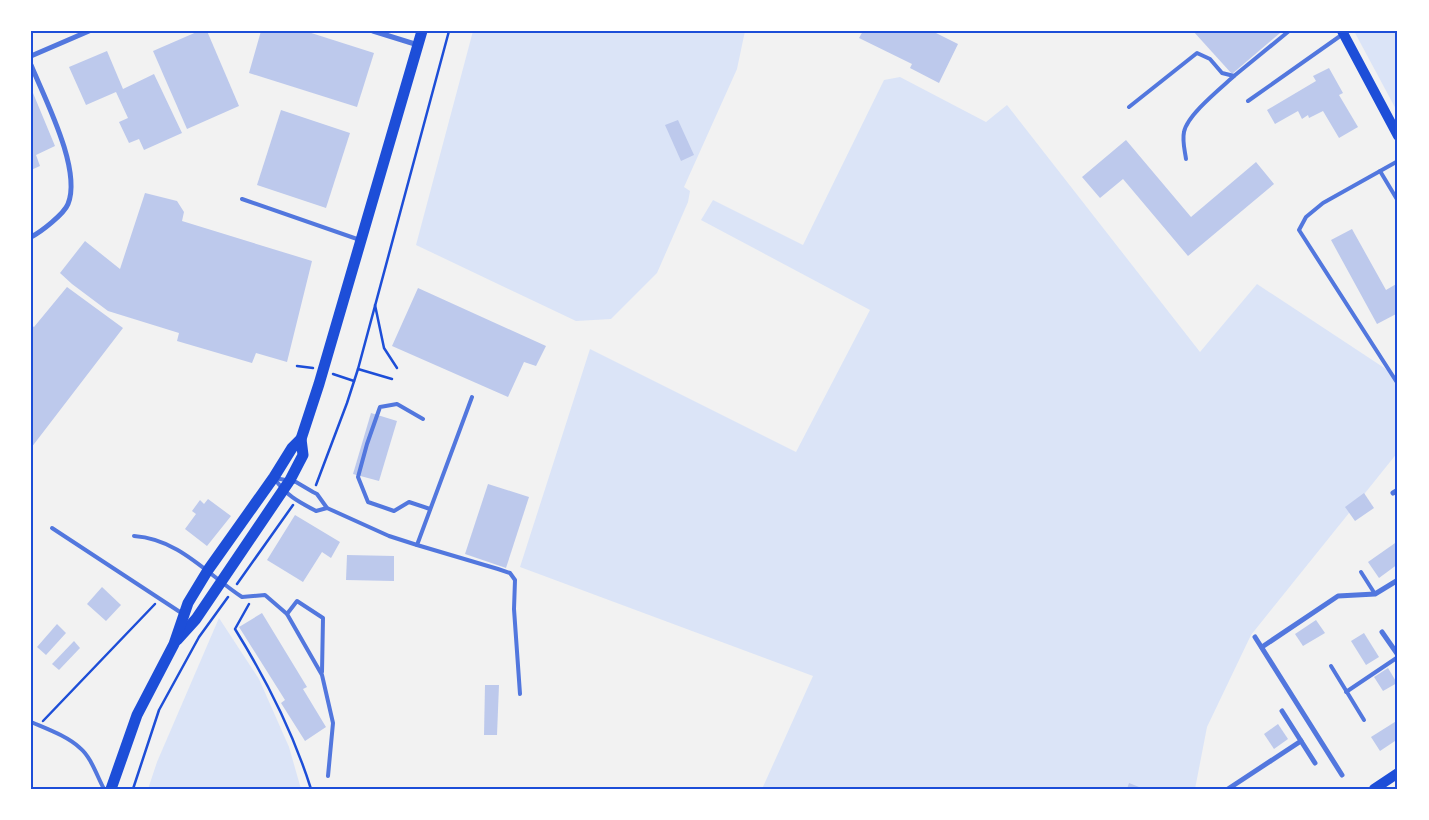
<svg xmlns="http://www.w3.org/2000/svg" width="1429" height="820" viewBox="0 0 1429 820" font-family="Karla,sans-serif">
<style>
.green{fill:#dbe4f7}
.building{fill:#bdc9ec}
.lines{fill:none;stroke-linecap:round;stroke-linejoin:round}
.path{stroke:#1d4ed8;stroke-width:2.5}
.service{stroke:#5277de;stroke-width:4}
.minor{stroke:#5277de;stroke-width:5}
.secondary{stroke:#1d4ed8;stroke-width:10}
.primary{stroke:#1d4ed8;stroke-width:11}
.neatline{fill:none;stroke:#1d4ed8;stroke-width:2}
</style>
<rect width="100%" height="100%" fill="#f2f2f2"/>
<g class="green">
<polygon points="473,31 745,31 737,69 684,187 690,191 688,202 657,273 611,319 576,321 416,245"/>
<polygon points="1354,31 1398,31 1398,113"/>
<polygon points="900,77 986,122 1007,105 1200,352 1257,284 1398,377 1398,452 1251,635 1207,727 1195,789 762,789 813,676 520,567 590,349 796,452 870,310 701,220 713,200 803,245 884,80"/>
<polygon points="219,618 259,679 289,747 301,789 148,789 157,762"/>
</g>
<g class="building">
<polygon points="199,31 207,31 239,106 187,129 153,51"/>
<polygon points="261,31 305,31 374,53 357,107 249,73"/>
<polygon points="863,31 932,31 958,44 939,83 910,68 912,64 859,38"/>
<polygon points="1193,31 1278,31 1280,33 1232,74"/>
<polygon points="107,51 123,89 154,74 182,133 144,150 139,139 129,143 119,122 128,118 116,92 86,105 69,67"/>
<polygon points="1329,68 1343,93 1339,95 1358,127 1339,138 1323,111 1309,118 1308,115 1302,119 1298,111 1275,124 1267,110 1316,81 1313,76"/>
<polygon points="33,93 55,146 36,155 40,166 31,170 31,94"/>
<polygon points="281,110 350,133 326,208 257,185"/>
<polygon points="678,120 694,155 681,161 665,125"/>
<polygon points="1126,140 1191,217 1256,162 1274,184 1188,256 1123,179 1100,198 1082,177"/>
<polygon points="145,193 177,201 184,212 182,221 312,261 287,362 256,353 252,363 177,341 179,333 108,311 72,284 60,273 85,241 120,269"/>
<polygon points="1352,229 1386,290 1398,283 1398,313 1377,324 1331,240"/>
<polygon points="67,287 123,328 31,448 31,325 34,327"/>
<polygon points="418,288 546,346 536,366 524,362 508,397 392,346"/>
<polygon points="371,413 397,421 379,481 353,474"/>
<polygon points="488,484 529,497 506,568 465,554"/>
<polygon points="1364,493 1374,508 1355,521 1345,507"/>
<polygon points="208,499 231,516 207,546 185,529 196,514 192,511 200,500 204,504"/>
<polygon points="295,515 340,542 331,558 322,552 303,582 267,560"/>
<polygon points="1398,541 1398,564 1379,578 1368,562"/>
<polygon points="347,555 394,556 394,581 346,580"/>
<polygon points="102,587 121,605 106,621 87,604"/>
<polygon points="262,613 307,687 303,689 326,727 305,741 281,703 285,700 239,627"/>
<polygon points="1316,620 1325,633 1303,646 1295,634"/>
<polygon points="57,624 66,633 46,655 37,647"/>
<polygon points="1364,633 1379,657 1366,665 1351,641"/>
<polygon points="74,641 80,648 59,670 52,664"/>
<polygon points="1388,668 1397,683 1383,691 1374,677"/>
<polygon points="485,685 499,685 497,735 484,735"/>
<polygon points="1398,720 1398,739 1380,751 1371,737"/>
<polygon points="1278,724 1288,739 1274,749 1264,734"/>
<polygon points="1129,783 1144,789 1127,789"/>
</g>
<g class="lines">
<g class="path">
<polyline points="375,305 384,348 397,368"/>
<polyline points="297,366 313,368"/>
<polyline points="358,369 392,379"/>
<polyline points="333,374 354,381"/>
<polyline points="316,485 347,403 358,369 449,31"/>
<polyline points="237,584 293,505"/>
<path d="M 249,604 L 235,629 C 266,679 293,732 311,789"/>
<polyline points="43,721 155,604"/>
<polyline points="133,789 159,710 199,637 228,597"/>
</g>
<g class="service">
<polyline points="1248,101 1343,34"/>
<polyline points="1129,107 1197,53 1210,59 1222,73 1234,76 1289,31"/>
<path d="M 1186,159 C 1185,151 1182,141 1184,132 C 1187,115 1221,88 1234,76"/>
<polyline points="1398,161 1323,203 1306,217 1299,230 1398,384"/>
<polyline points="1380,171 1398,201"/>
<polyline points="242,199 360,240"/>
<polyline points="423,419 397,404 380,407 367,444 358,477 368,502 394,511 409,502 430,509"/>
<path d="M 274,478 C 287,496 297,501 316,511 L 327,508"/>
<polyline points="275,478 296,482 313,492 317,494 327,508 389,536 417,545 472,397"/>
<polyline points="52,528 183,614"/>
<path d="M 134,536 C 179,539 207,574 242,597 L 265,595 L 287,614 L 322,675 L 333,723 L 328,776"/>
<polyline points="417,545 498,569 510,573 515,580 514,609 520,694"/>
<polyline points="1361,572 1375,594"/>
<polyline points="287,614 297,601 323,618 322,672"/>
<polyline points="1331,666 1364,720"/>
<polyline points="1346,692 1398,657"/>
<path d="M 31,722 C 47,729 67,736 80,748 C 91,757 97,776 104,789"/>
</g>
<g class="minor">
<polyline points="373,31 418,45"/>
<polyline points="31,56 89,31"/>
<path d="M 31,65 C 45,99 82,170 68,204 C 64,214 41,232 31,237"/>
<polyline points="1393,493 1398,490"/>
<polyline points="1382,632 1398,655"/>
<polyline points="1255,637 1342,775"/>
<polyline points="1262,647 1338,596 1375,594 1398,580"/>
<polyline points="1282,711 1315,763"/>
<polyline points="1228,789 1301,741"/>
</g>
<g class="secondary">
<polyline points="1342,31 1398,136"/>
<polyline points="1374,789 1398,773"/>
</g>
<g class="primary">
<polyline points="177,640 196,619 290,480 303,455 301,439"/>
<polyline points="111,789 137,715 174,644 188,603 208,570 274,477 292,448 301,439 319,384 422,31"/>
</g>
</g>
<rect width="1429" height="820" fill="none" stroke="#ffffff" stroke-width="65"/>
<rect x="32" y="32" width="1364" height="756" class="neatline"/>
</svg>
